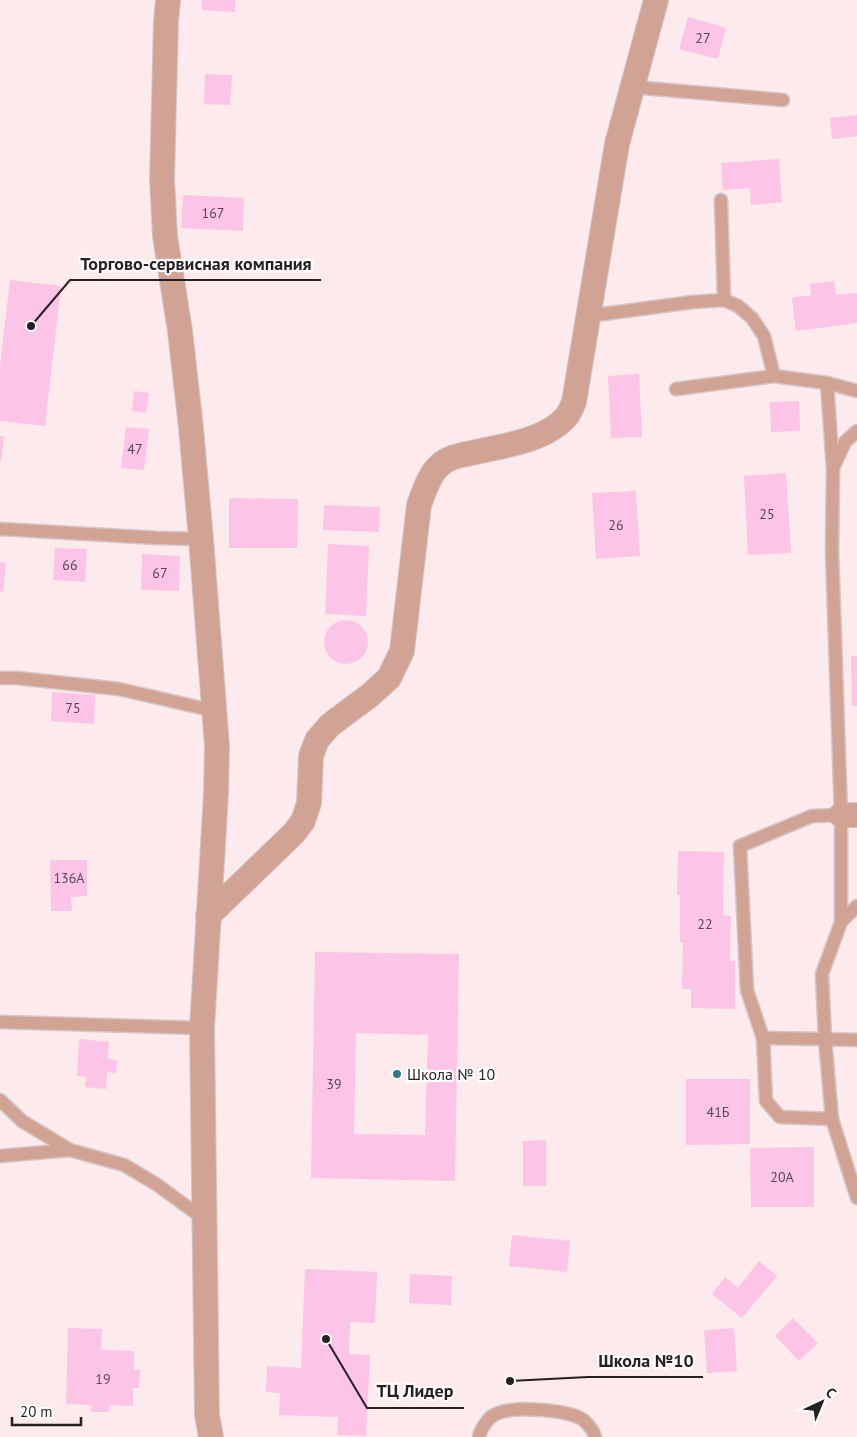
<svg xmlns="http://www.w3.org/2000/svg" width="857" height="1437" viewBox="0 0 857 1437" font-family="'PT Sans',sans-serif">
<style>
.building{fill:#fcc4e6;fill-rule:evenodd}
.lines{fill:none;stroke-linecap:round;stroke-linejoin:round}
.lane-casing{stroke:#d6c5c7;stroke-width:15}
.street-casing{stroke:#d6c5c7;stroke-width:26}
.lane{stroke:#d0a394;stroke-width:12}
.street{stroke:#d0a394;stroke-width:24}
.poi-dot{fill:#38758c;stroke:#fff;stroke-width:2}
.labels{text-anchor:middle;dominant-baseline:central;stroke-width:4.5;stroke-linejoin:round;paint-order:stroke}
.number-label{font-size:14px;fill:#5c4852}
.poi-label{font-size:16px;fill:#271f20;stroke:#fff;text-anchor:start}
.leader{fill:none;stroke:#271f20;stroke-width:2}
.callout-dot{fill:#271f20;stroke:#fff;stroke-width:2}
.callout-label{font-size:18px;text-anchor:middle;font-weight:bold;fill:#271f20;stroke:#fff;stroke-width:4.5;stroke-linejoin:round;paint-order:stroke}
</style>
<rect width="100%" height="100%" fill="#fceaec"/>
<g class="building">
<polygon points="202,0 235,0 235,12 202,10"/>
<polygon points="688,17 726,28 718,59 679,49"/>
<polygon points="205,74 232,75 230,105 204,104"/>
<polygon points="857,115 857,136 832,139 830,118"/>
<polygon points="779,159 782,202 751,205 750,188 723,190 721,163"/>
<polygon points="183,195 244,198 243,231 181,228"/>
<polygon points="10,280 61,286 45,426 0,421 0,366"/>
<polygon points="834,281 836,295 857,293 857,323 796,331 792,298 811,295 810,284"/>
<polygon points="639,374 642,437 611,438 608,376"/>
<polygon points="134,391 149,393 146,413 132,411"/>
<polygon points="799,401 800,431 771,432 770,402"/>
<polygon points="126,427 149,429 144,470 121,468"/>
<polygon points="0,436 4,437 1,461 0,461"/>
<polygon points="786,473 791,553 748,555 744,476"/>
<polygon points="636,491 640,556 596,559 592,493"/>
<polygon points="229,498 298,499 297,548 229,548"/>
<polygon points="324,505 380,507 379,532 323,530"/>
<polygon points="328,544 369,546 366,616 325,614"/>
<polygon points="55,548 87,549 85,582 53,580"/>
<polygon points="142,554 180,556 179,591 141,590"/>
<polygon points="0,562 6,563 3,592 0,591"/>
<circle cx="346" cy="642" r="22"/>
<polygon points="851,656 857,656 857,706 852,706"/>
<polygon points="52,692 95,695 94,724 51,721"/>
<polygon points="678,851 724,852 723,915 731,916 730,961 735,961 735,1009 691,1008 691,989 682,989 683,943 680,942 680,895 677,895"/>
<polygon points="50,860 87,860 87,896 71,897 72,911 51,911"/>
<path d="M 315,952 L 459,954 L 455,1181 L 311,1178 ZM 356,1033 L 428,1035 L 425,1135 L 354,1134 Z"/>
<polygon points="79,1039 109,1042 108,1059 117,1060 116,1073 107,1072 106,1089 85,1087 86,1077 77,1076"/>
<polygon points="686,1079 750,1079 750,1144 686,1145"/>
<polygon points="546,1140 546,1186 523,1186 523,1141"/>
<polygon points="814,1147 814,1207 751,1207 750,1148"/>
<polygon points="512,1235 570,1241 567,1272 509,1266"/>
<polygon points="759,1261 777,1276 742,1318 712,1294 725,1277 738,1288"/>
<polygon points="305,1269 377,1272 375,1323 350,1322 349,1354 370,1355 366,1436 337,1435 338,1417 279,1415 280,1393 266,1392 267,1366 301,1368"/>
<polygon points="410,1274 452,1276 451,1305 409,1303"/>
<polygon points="793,1318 818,1343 799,1361 775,1336"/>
<polygon points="68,1328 102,1329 101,1350 134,1351 134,1370 140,1370 139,1388 133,1388 133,1406 109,1405 109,1412 91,1412 92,1405 66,1404"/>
<polygon points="734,1328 737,1371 707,1373 704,1330"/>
</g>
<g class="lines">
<defs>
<g id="lane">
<polyline points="632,87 783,100"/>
<polyline points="721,200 724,300"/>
<polyline points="588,316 693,302 724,300 738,306 752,318 764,336 774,376 827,383"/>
<polyline points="676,389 774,376"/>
<polyline points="834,466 845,442 857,431"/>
<polyline points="0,529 158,538 201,539"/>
<polyline points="0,678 17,678 119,689 215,711"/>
<polyline points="841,815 812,816 740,846 747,990 763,1038 766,1101 780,1117 832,1119 825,1039 857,1040"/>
<polyline points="841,922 857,906"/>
<polyline points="0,1022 202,1028"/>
<polyline points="763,1038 825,1039 822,974 841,922 841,815 832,552 833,469 827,383 857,391"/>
<polyline points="0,1100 22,1121 70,1150 124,1165 156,1184 204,1219"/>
<polyline points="832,1119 857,1198"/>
<polyline points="0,1156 70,1150"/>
<path d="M 479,1437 C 480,1431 486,1421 491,1417 C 506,1404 561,1410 578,1417 C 584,1419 594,1430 595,1437"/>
</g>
<g id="street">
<polyline points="168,0 166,21 162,179 165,236 180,331 191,428 201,539 217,746 216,794 202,1028 207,1415 211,1437"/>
<polyline points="841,815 857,815"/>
<path d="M 208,916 L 294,833 L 303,821 L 309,803 L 311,756 L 317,740 L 330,725 L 369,696 L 389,678 L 402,651 L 419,505 C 424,492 429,474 440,465 C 450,456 463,455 476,452 C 504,446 547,440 567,416 C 570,412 572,406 574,402 L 617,144 L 656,0"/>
</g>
</defs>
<use href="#lane" class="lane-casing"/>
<use href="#street" class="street-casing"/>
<use href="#lane" class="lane"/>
<use href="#street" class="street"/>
</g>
<circle class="poi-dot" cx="397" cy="1074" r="5"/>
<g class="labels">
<g class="number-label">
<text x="703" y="38">27</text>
<text x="213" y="213">167</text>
<text x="135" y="449">47</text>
<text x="767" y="514">25</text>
<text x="616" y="525">26</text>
<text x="70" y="565">66</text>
<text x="160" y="573">67</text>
<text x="73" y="708">75</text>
<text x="69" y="878">136А</text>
<text x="705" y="924">22</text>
<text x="334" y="1084">39</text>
<text x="718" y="1112">41Б</text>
<text x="782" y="1177">20А</text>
<text x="103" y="1379">19</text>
</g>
<g class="poi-label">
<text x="407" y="1074">Школа № 10</text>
</g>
</g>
<path class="leader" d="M31 326L70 280H321M510 1381L588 1377H703M326 1339L367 1408H464"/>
<g class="callout-dot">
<circle cx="31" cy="326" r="5"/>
<circle cx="510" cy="1381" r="5"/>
<circle cx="326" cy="1339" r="5"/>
</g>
<g class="callout-label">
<text x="196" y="270">Торгово-сервисная компания</text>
<text x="646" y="1367">Школа №10</text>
<text x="415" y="1397">ТЦ Лидер</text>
</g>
<g transform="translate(822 1402) rotate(44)" stroke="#ffffff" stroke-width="4" paint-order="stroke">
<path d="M0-4L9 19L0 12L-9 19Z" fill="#271f20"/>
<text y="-8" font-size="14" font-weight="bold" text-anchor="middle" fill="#271f20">С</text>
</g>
<path d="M12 1417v8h69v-8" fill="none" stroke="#271f20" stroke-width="2.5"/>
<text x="20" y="1417" font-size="15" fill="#271f20" stroke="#ffffff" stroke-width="4" paint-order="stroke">20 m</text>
</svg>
